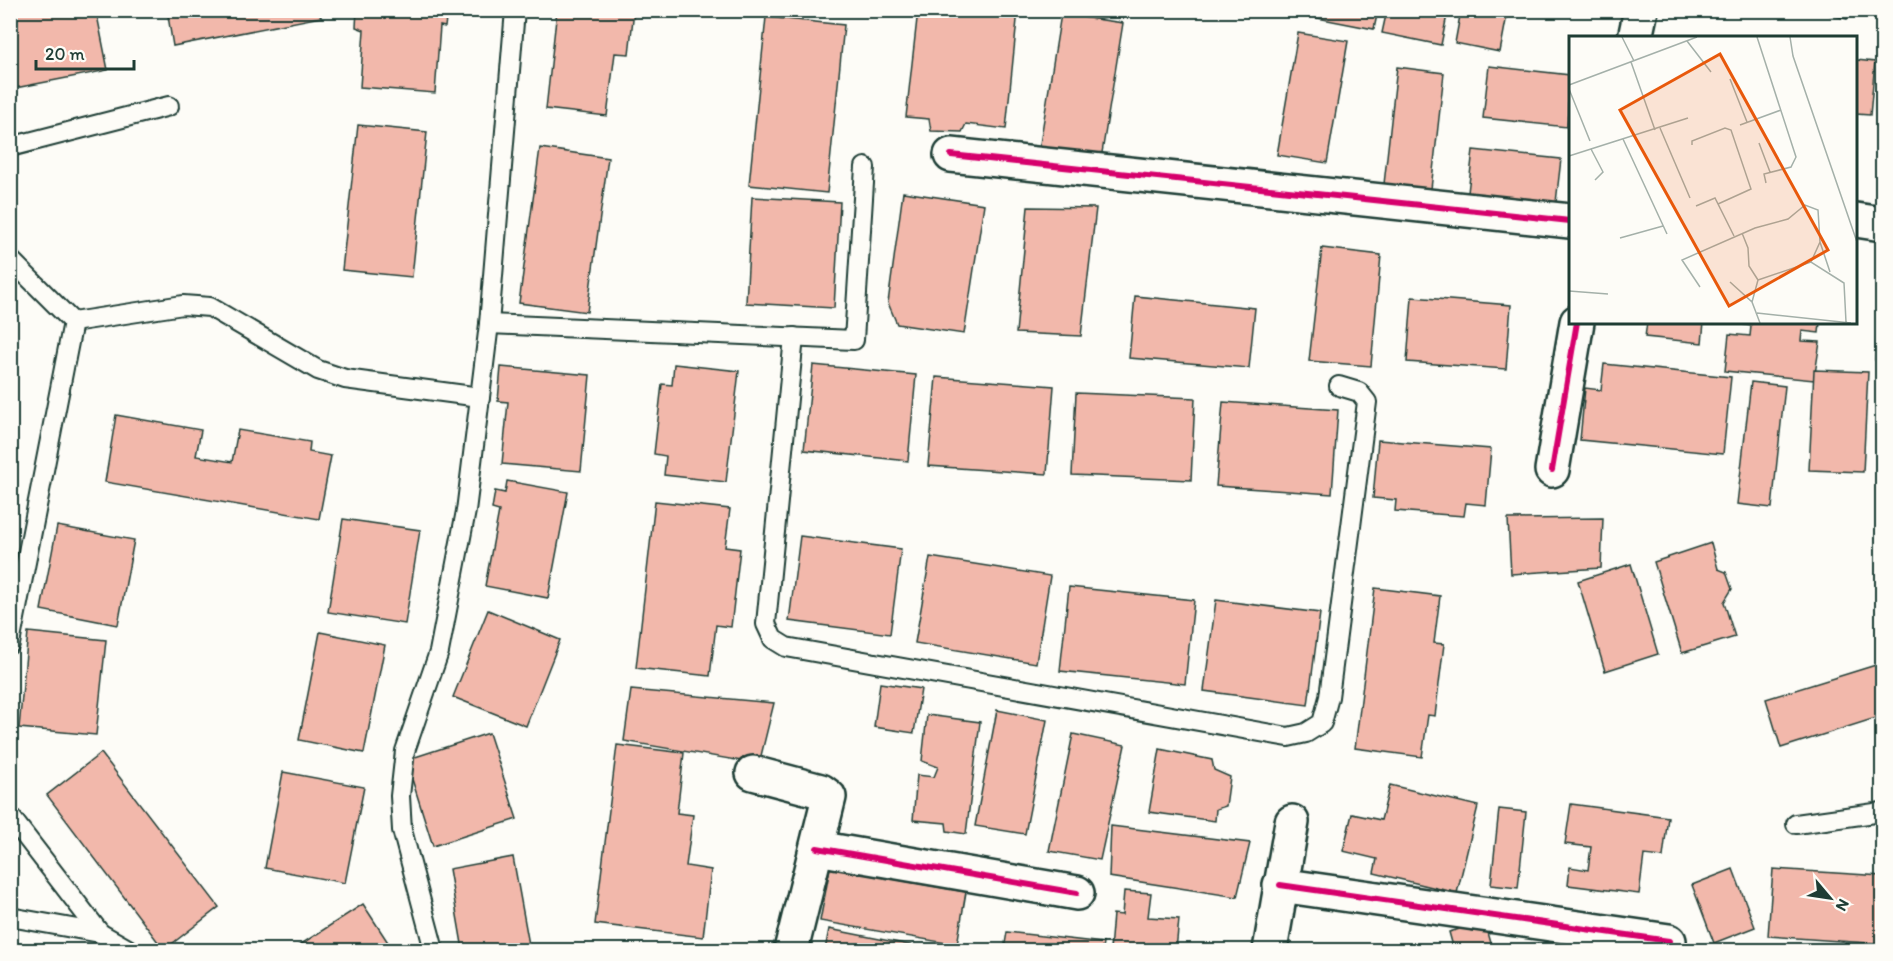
<svg xmlns="http://www.w3.org/2000/svg" width="1893" height="961" viewBox="0 0 1893 961" font-family="Itim,sans-serif">
<style>
.building{fill:#f2b8ab;stroke:#1f3d34;stroke-width:1.5}
.lines{fill:none;stroke-linecap:round;stroke-linejoin:round}
.service-casing{stroke:#1f3d34;stroke-width:22}
.minor-casing{stroke:#1f3d34;stroke-width:38}
.service{stroke:#fdfcf7;stroke-width:18}
.minor{stroke:#fdfcf7;stroke-width:33}
.cycleway-casing{stroke:#fdfcf7;stroke-width:10}
.cycleway{stroke:#d6006c;stroke-width:6}
.inset-road{fill:none;stroke:#a4b0a9;stroke-width:1.5}
.view{fill:#e8590c;fill-opacity:0.15;stroke:#e8590c;stroke-width:3}
.inset-edge{fill:none;stroke:#1f3d34;stroke-width:3}
</style>
<rect width="100%" height="100%" fill="#fdfcf7"/>
<filter id="ink" filterUnits="userSpaceOnUse"><feTurbulence type="fractalNoise" baseFrequency=".0167" numOctaves="2"/><feDisplacementMap in="SourceGraphic" scale="12" xChannelSelector="R" yChannelSelector="G"/><feConvolveMatrix kernelMatrix="1 2 1 2 8 2 1 2 1" color-interpolation-filters="sRGB"/></filter>
<g filter="url(#ink)">
<g class="building">
<polygon points="10,10 96,10 108,70 10,89"/>
<polygon points="167,10 320,10 321,17 173,46"/>
<polygon points="357,10 447,10 445,27 440,26 435,93 360,87 364,30 356,27"/>
<polygon points="557,10 634,10 629,54 615,53 607,116 546,109"/>
<polygon points="918,10 1018,10 1006,129 966,124 962,132 931,131 929,119 906,117"/>
<polygon points="1260,10 1298,10 1297,16"/>
<polygon points="1313,10 1378,10 1374,29 1312,17"/>
<polygon points="1387,10 1448,10 1441,45 1382,33"/>
<polygon points="1461,10 1508,10 1500,52 1455,43"/>
<polygon points="1812,10 1849,10 1847,19"/>
<polygon points="1061,14 1123,23 1101,159 1039,150"/>
<polygon points="766,17 844,25 827,193 749,185"/>
<polygon points="1298,33 1348,41 1327,163 1277,155"/>
<polygon points="1856,60 1875,62 1870,115 1856,114"/>
<polygon points="1489,66 1570,75 1567,127 1483,118"/>
<polygon points="1397,67 1444,73 1430,198 1383,193"/>
<polygon points="358,125 427,132 412,277 342,270"/>
<polygon points="1880,144 1882,145 1882,174 1877,174"/>
<polygon points="540,148 608,158 587,312 519,303"/>
<polygon points="1473,150 1561,159 1555,211 1467,201"/>
<polygon points="903,192 984,204 964,334 897,324 888,303"/>
<polygon points="752,197 840,202 834,308 746,303"/>
<polygon points="1028,207 1096,208 1081,336 1016,333"/>
<polygon points="1322,248 1381,255 1371,366 1309,361"/>
<polygon points="1882,264 1882,360 1875,360"/>
<polygon points="1135,296 1255,308 1249,368 1129,358"/>
<polygon points="1412,297 1511,305 1506,369 1407,362"/>
<polygon points="1647,322 1704,322 1702,343 1645,337"/>
<polygon points="1732,322 1820,322 1819,333 1802,331 1801,341 1820,342 1814,380 1725,371 1729,334 1750,336 1751,326"/>
<polygon points="674,364 739,371 726,482 664,475 666,456 654,454 662,384 672,385"/>
<polygon points="1604,364 1731,377 1723,454 1580,440 1585,388 1601,390"/>
<polygon points="813,365 916,375 908,461 804,450"/>
<polygon points="501,367 590,375 581,471 502,464 508,402 498,401"/>
<polygon points="1814,370 1868,372 1863,472 1809,470"/>
<polygon points="936,377 1054,386 1047,474 928,466"/>
<polygon points="1877,379 1882,379 1882,462 1878,462"/>
<polygon points="1751,382 1785,386 1772,508 1737,504"/>
<polygon points="1076,393 1195,398 1191,480 1072,475"/>
<polygon points="1223,402 1338,410 1332,494 1216,486"/>
<polygon points="116,415 201,430 196,456 232,462 238,430 310,442 309,452 331,456 319,519 105,482"/>
<polygon points="1378,440 1491,449 1486,505 1466,503 1464,516 1395,511 1396,500 1373,498"/>
<polygon points="507,481 568,492 548,598 485,586 499,511 492,509 495,491 505,493"/>
<polygon points="655,501 730,509 725,547 740,549 731,627 716,625 710,676 636,668"/>
<polygon points="1603,518 1601,568 1511,574 1508,519"/>
<polygon points="343,519 420,530 405,624 328,612"/>
<polygon points="57,526 134,540 118,625 41,610"/>
<polygon points="800,536 901,549 890,634 789,621"/>
<polygon points="1711,543 1718,569 1726,572 1732,589 1724,602 1735,637 1682,653 1654,562"/>
<polygon points="930,557 1050,576 1036,663 915,643"/>
<polygon points="1631,564 1658,654 1605,671 1578,581"/>
<polygon points="1069,587 1194,600 1185,684 1060,671"/>
<polygon points="1375,588 1440,596 1434,643 1444,644 1435,716 1428,715 1422,757 1355,748"/>
<polygon points="1216,600 1320,613 1308,705 1204,691"/>
<polygon points="488,610 560,640 526,726 453,697"/>
<polygon points="28,632 106,640 96,735 19,728"/>
<polygon points="320,632 385,645 364,753 299,740"/>
<polygon points="1879,664 1882,675 1882,716 1781,748 1766,699"/>
<polygon points="880,683 921,689 914,733 874,727"/>
<polygon points="631,690 774,703 759,764 624,741"/>
<polygon points="997,710 1047,720 1025,834 975,826"/>
<polygon points="927,715 980,722 966,834 947,831 946,823 913,820 917,775 934,777 938,767 922,761"/>
<polygon points="489,733 517,819 433,846 406,760"/>
<polygon points="1073,734 1125,745 1100,860 1049,851"/>
<polygon points="617,745 684,753 677,813 693,815 686,866 711,870 703,937 595,924"/>
<polygon points="1160,749 1212,760 1214,770 1230,777 1226,806 1216,809 1215,821 1149,812"/>
<polygon points="101,753 219,907 164,950 47,795"/>
<polygon points="283,772 364,787 345,883 265,868"/>
<polygon points="1390,785 1478,806 1457,893 1374,873 1377,859 1343,851 1352,814 1381,820"/>
<polygon points="1571,804 1668,817 1663,857 1644,855 1639,894 1568,885 1570,867 1588,870 1591,847 1565,844"/>
<polygon points="1499,809 1526,812 1518,888 1491,885"/>
<polygon points="1111,826 1250,843 1237,897 1109,877"/>
<polygon points="513,857 530,950 463,950 449,869"/>
<polygon points="830,868 966,892 957,945 820,921"/>
<polygon points="1733,869 1755,927 1714,943 1692,885"/>
<polygon points="1773,869 1882,876 1882,944 1768,936"/>
<polygon points="1124,891 1151,893 1148,917 1179,919 1176,950 1110,950 1113,914 1122,915"/>
<polygon points="363,904 393,950 292,950"/>
<polygon points="1485,922 1493,950 1454,950 1449,932"/>
<polygon points="829,929 935,950 825,950"/>
<polygon points="1007,932 1103,943 1102,950 1004,950"/>
<polygon points="1554,941 1556,950 1511,950"/>
</g>
<g class="lines">
<defs>
<g id="service">
<polyline points="10,147 169,106"/>
<polyline points="10,259 73,322"/>
<polyline points="73,322 183,305 210,307 318,370 345,379 480,397"/>
<polyline points="489,324 854,340 865,167"/>
<polyline points="794,337 766,624 773,639 786,647 1288,737 1306,733 1322,723 1329,697 1367,402 1359,392 1339,386"/>
<polyline points="10,644 73,322"/>
<polyline points="10,816 100,933"/>
<polyline points="1796,824 1882,812"/>
<polyline points="10,917 100,933 130,950"/>
<polyline points="434,950 402,830 400,796 405,751 439,652 466,511 489,324 515,10"/>
</g>
<g id="minor">
<polyline points="1635,38 1641,10"/>
<polyline points="951,155 1570,221"/>
<polyline points="1856,220 1882,224"/>
<polyline points="1552,470 1577,322"/>
<polyline points="753,773 821,791 829,797 791,950"/>
<polyline points="817,848 1077,893"/>
<polyline points="1280,885 1669,941"/>
<polyline points="1270,950 1292,822"/>
</g>
</defs>
<use href="#service" class="service-casing"/>
<use href="#minor" class="minor-casing"/>
<use href="#service" class="service"/>
<use href="#minor" class="minor"/>
<defs>
<g id="cycleway">
<polyline points="951,155 1570,221"/>
<polyline points="1552,470 1577,322"/>
<polyline points="817,848 1077,893"/>
<polyline points="1280,885 1669,941"/>
</g>
</defs>
<use href="#cycleway" class="cycleway-casing"/>
<use href="#cycleway" class="cycleway"/>
</g>
</g>
<g transform="translate(1569 36)">
<rect width="288" height="288" fill="#fdfcf7"/>
<path class="inset-road" d="M 53,1 L 65,25M 188,1 L 227,121 L 222,131 L 195,138 L 197,147M 221,1 L 224,20 L 288,206M 118,5 L 142,36M 62,26 L 86,94M 161,43 L 178,86M 0,49 L 128,1M 0,53 L 21,105M 171,89 L 212,74M 91,92 L 121,162M 54,103 L 98,198M 190,107 L 201,136M 123,109 L 123,105 L 156,92 L 162,94 L 182,153 L 149,168M 22,113 L 34,136 L 26,144M 0,120 L 119,82M 127,170 L 146,162 L 165,200M 173,197 L 179,212 L 180,230 L 189,244M 51,202 L 94,190M 242,226 L 251,206M 189,244 L 242,226 L 275,247 L 277,286M 161,246 L 183,266 L 191,287M 131,251 L 113,224 L 186,192 L 219,183 L 236,169 L 249,174 L 251,206 L 261,236M 0,255 L 39,258M 183,266 L 189,244M 188,277 L 282,287"/>
<path class="view" d="M 151,18 L 259,214 L 160,270 L 51,74 Z"/>
<rect width="288" height="288" class="inset-edge"/>
</g>
<rect width="1893" height="961" fill="none" stroke="#fdfcf7" stroke-width="36"/>
<rect x="18" y="18" width="1857" height="925" fill="none" stroke="#1f3d34" stroke-width="2" filter="url(#ink)"/>
<g transform="translate(1830 898) rotate(119)" stroke="#fdfcf7" stroke-width="4.5" paint-order="stroke">
<path d="M0-4.5L10 22L0 15L-10 22Z" fill="#1f3d34"/>
<text y="-9" font-size="16" font-weight="bold" text-anchor="middle" fill="#1f3d34">N</text>
</g>
<path d="M36 60v9h98v-9" fill="none" stroke="#1f3d34" stroke-width="3"/>
<text x="45" y="60" font-size="18" fill="#1f3d34" stroke="#fdfcf7" stroke-width="4.5" paint-order="stroke">20 m</text>
</svg>
